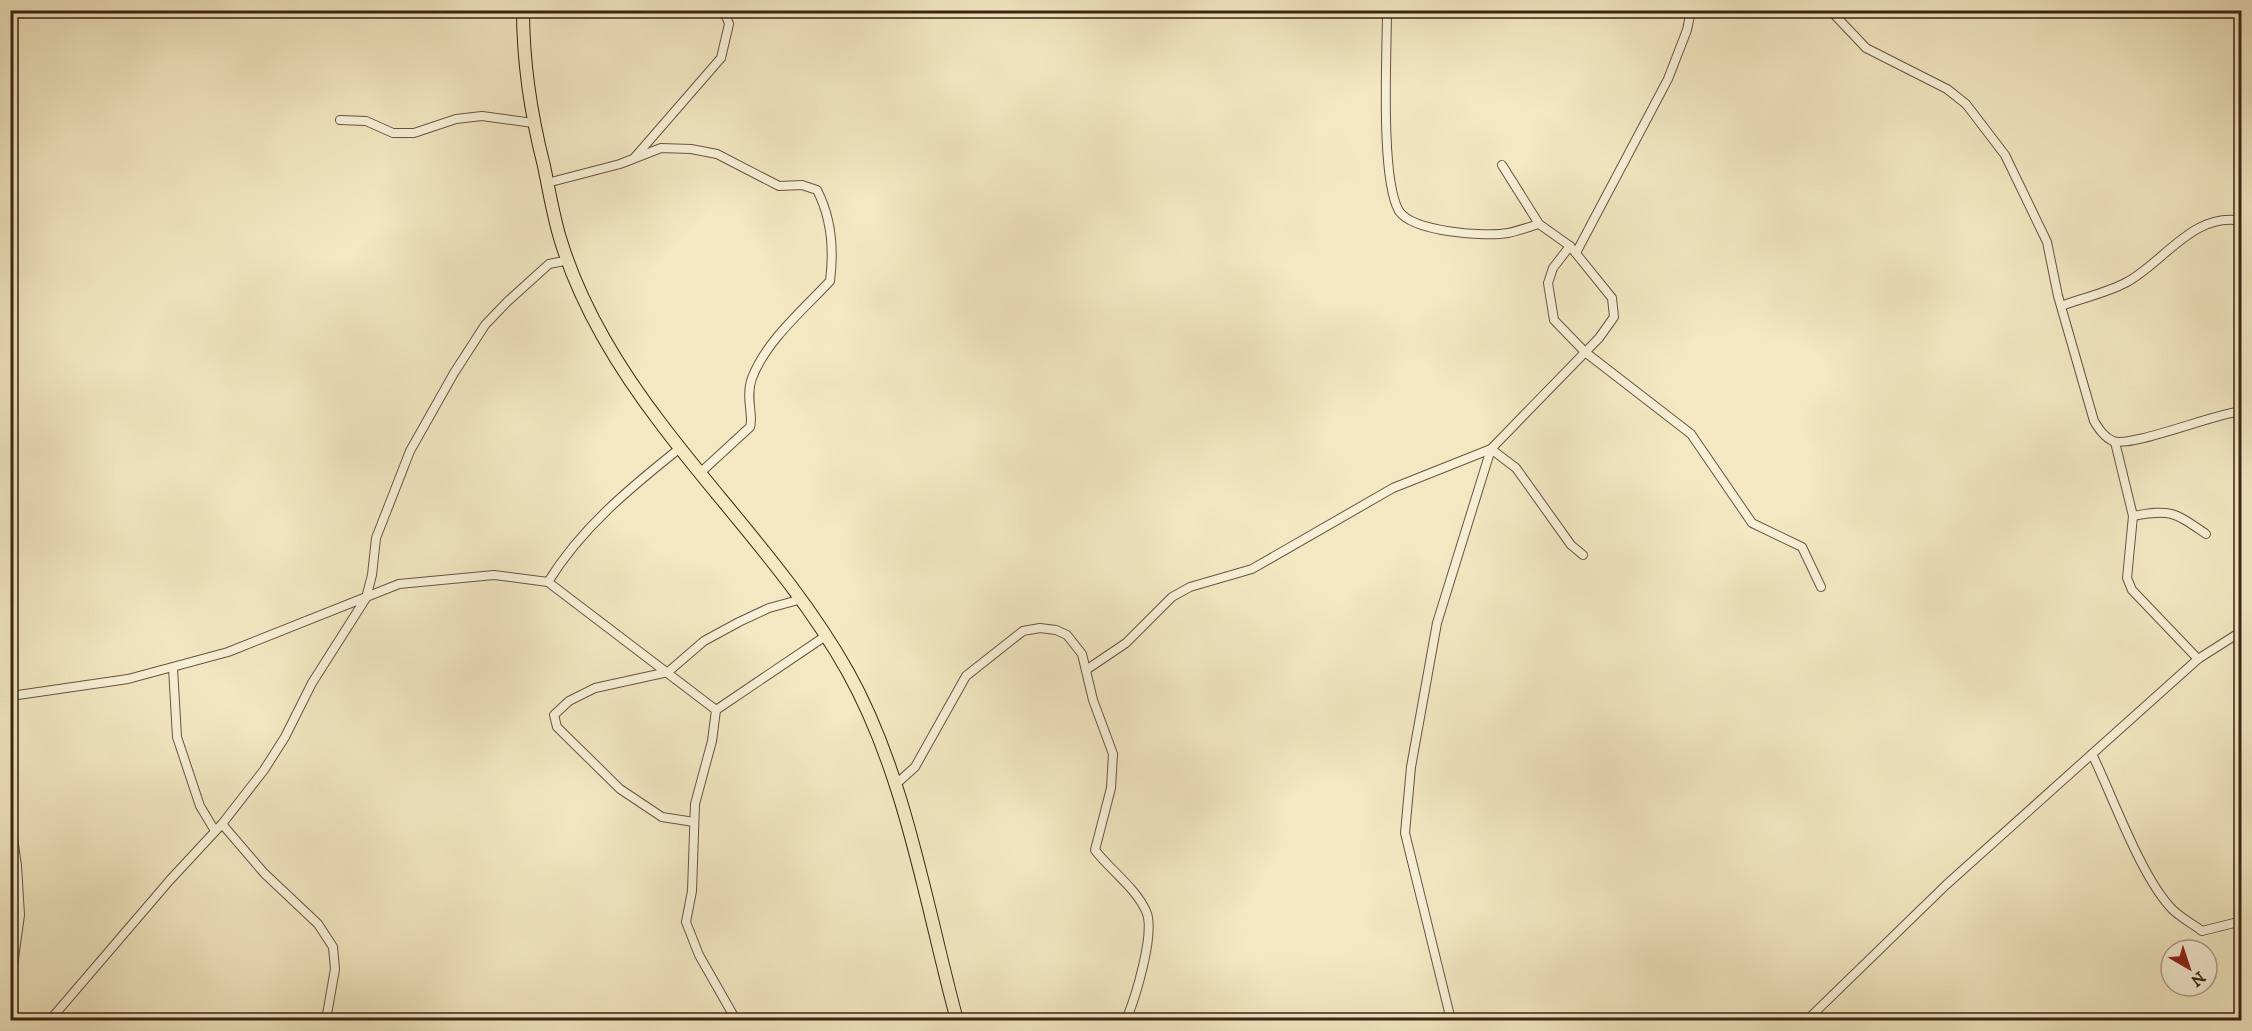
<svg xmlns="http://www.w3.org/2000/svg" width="2252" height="1031" viewBox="0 0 2252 1031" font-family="'IM FELL DW Pica',serif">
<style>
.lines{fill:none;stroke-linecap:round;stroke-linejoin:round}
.minor-casing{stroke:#695440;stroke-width:10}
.primary-casing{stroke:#3b2315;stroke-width:14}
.minor{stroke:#f7f0d7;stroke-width:8}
.primary{stroke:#f3e8c2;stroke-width:12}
</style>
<rect width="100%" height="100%" fill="#f3e8c2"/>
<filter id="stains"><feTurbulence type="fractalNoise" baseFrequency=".00333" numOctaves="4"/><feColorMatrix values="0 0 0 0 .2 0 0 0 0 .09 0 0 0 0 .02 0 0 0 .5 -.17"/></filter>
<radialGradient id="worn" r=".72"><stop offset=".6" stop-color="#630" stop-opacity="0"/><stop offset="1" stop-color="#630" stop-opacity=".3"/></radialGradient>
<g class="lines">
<defs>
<g id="minor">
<path d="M 1387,10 C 1387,53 1380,178 1399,211 C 1413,232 1485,237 1508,233 C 1518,231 1529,227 1539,224"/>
<path d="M 1830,10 L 1866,48 L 1947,89 L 1966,104 L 2005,155 L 2047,242 L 2058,296 L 2094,421 C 2099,429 2104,437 2113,441 C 2131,448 2216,413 2242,411"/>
<polyline points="340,120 366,121 393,133 414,133 456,119 482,116 533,123"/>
<polyline points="635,157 721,58 729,24 724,10"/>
<path d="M 547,183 L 620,164 L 661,148 L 691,149 L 717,154 L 779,186 L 802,185 L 817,190 C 831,217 834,250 830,281 C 804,309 766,341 752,378 C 745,397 754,417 750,427 L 700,473"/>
<polyline points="1570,246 1553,268 1548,283 1554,320 1585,352 1691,434 1752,523 1802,547 1821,587"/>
<polyline points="1576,253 1668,79 1687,30 1691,10"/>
<path d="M 2061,306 C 2082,298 2107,293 2127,282 C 2164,262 2194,211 2242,221"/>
<polyline points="2115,442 2133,516 2127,578 2132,590 2198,659"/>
<polyline points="1491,449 1516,468 1571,545 1583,555"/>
<path d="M 2133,516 C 2171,509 2174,512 2206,534"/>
<path d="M 548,582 C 582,527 630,488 680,448"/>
<polyline points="173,668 177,737 200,806 215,831"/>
<polyline points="1086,670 1126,643 1172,597 1190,587 1252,569 1393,488 1491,449 1599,338 1614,317 1612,298 1570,246 1539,224 1502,165"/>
<polyline points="10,707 11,696 128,679 228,652 399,584 494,575 548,582 716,710 827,635"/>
<polyline points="716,710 712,741 695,804 692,891 686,922 699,955 736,1020"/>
<path d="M 2092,754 C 2113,797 2141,877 2172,909 C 2181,918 2193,924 2202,931 L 2242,921"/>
<path d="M 895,785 L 915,767 L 966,676 L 1023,631 L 1040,628 L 1056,630 L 1067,635 L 1082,654 L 1093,700 L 1113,754 L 1111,788 L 1095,850 C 1110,870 1135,887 1146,911 C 1156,932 1135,999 1126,1020"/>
<polyline points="10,817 17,866 20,915 10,987"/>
<polyline points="694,822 662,817 620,789 557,727 554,715 569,701 595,688 668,672 704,641 739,622 769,608 802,599"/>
<polyline points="222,824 264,873 318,924 333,947 335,969 326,1020"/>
<polyline points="50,1020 170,880 222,824 264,770 285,737 312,683 366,598 372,575 376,538 387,510 410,451 454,373 485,325 507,302 549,264 569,260"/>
<polyline points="1451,1020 1405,833 1411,767 1437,623 1491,449"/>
<polyline points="1807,1020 1946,885 2092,754 2198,659 2242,631"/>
</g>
<path id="primary" d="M 523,10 C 523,64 531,115 544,166 C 549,190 553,215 560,238 C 580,305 619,369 662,425 C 724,507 797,581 848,672 C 906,776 926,906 957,1020"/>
</defs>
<use href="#minor" class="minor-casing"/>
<use href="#primary" class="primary-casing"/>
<use href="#minor" class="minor"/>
<use href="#primary" class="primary"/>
</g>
<rect width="2252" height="1031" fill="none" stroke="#f3e8c2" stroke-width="36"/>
<rect x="12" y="12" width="2228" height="1007" fill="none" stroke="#3b2315" stroke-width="3"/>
<rect x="18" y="18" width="2216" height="995" fill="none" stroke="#3b2315" stroke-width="1.5"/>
<g transform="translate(2189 968) rotate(141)"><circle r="28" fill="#f7f0d7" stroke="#ac9e89" stroke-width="1.5"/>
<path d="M0-4.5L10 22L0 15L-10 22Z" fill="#8f2418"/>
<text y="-9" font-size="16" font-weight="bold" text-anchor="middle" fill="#3b2315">N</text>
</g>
<rect width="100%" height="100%" filter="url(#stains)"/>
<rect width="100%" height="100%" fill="url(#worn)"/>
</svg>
